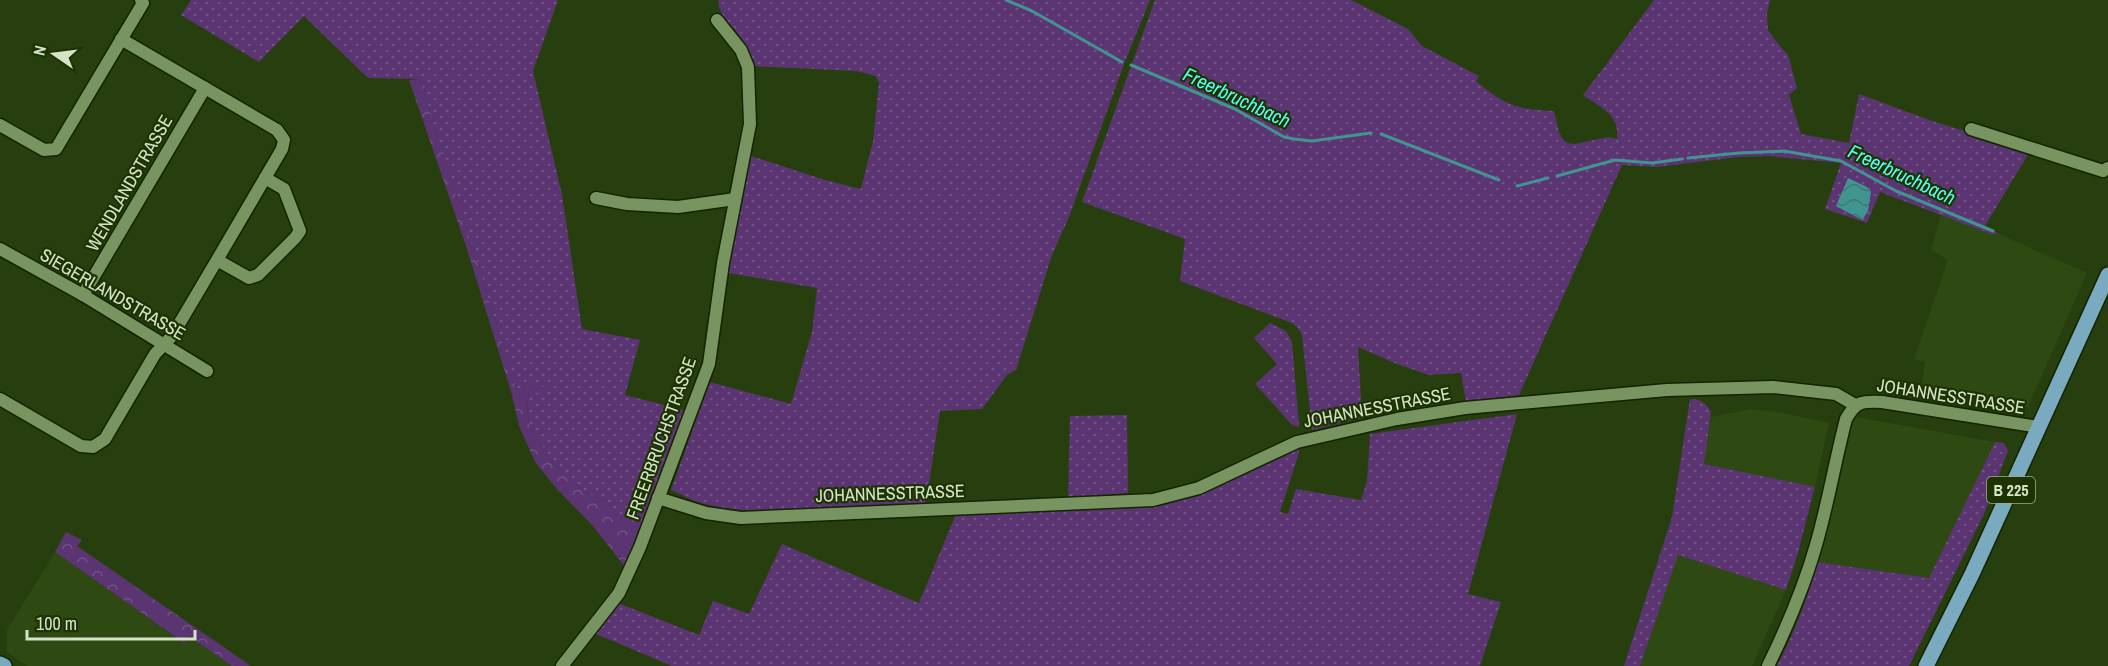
<svg xmlns="http://www.w3.org/2000/svg" width="2108" height="666" viewBox="0 0 2108 666" font-family="'Archivo Narrow',sans-serif">
<style>
.built{fill:#2e4911}
.grass{fill:url(#grass-dots)}
.forest{fill:url(#forest-crowns)}
.water{fill:url(#water-waves)}
.lines{fill:none;stroke-linecap:round;stroke-linejoin:round}
.stream{stroke:#409591;stroke-width:3}
.street-casing{stroke:#132401;stroke-width:15}
.primary-casing{stroke:#132401;stroke-width:18}
.street{stroke:#789461;stroke-width:12}
.primary{stroke:#79aabf;stroke-width:15}
.labels{text-anchor:middle;dominant-baseline:central;stroke-width:4.5;stroke-linejoin:round;paint-order:stroke}
.shield{fill:#1d3402;stroke:#9eaf8d;stroke-width:1.5}
.shield-label{font-size:16px;font-weight:bold;fill:#d5e4c9}
.street-label{font-size:18px;fill:#d5e4c9;stroke:#1d3402}
.water-label{font-size:20px;font-style:italic;fill:#58faf4;stroke:#1d3402}
</style>
<defs>
<pattern id="grass-dots" width="8" height="8" patternUnits="userSpaceOnUse" patternTransform="scale(1.5)"><rect width="8" height="8" fill="#5b3472"/><path d="M2 2h.1M6 6h.1" fill="none" stroke="#725185" stroke-width="1.8" stroke-linecap="round"/></pattern>
<pattern id="forest-crowns" width="20" height="18" patternUnits="userSpaceOnUse" patternTransform="scale(1.5)"><rect width="20" height="18" fill="#5b3472"/><path d="M2 6a3 3 0 1 1 6 0M12 15a3 3 0 1 1 6 0" fill="none" stroke="#725185"/></pattern>
<pattern id="water-waves" width="16" height="10" patternUnits="userSpaceOnUse" patternTransform="scale(1.5)"><rect width="16" height="10" fill="#409591"/><path d="M0 5q4-4 8 0t8 0" fill="none" stroke="#407973"/></pattern>
</defs>
<rect width="100%" height="100%" fill="#273f0e"/>
<g class="built">
<polygon points="1941,215 1990,234 1999,234 2087,273 2028,407 2011,409 1920,396 1925,362 1914,359 1948,260 1931,250"/>
<polygon points="1753,409 1783,413 1829,423 1815,487 1703,464 1711,417"/>
<polygon points="1856,417 1995,442 1929,578 1817,562 1849,432 1852,422"/>
<polygon points="55,552 183,643 188,636 232,666 27,666 7,652 7,630"/>
<polygon points="1677,554 1786,590 1752,666 1640,666"/>
</g>
<g class="grass">
<polygon points="191,0 558,0 533,71 562,195 582,329 640,340 625,395 687,411 662,477 647,477 641,491 621,520 608,502 595,497 572,483 552,462 529,424 527,403 529,393 517,390 420,79 368,78 304,16 259,62 181,15"/>
<path d="M 718,0 L 1150,0 L 1124,64 L 1069,217 L 1052,255 L 1016,370 L 1007,375 L 982,409 L 940,411 L 926,504 C 857,508 766,520 701,503 C 691,500 681,494 671,490 L 710,382 L 791,404 L 812,332 L 817,288 L 728,273 L 751,156 L 825,180 L 861,189 L 873,141 L 879,83 L 876,76 L 856,71 L 753,66 C 748,53 743,41 735,30 C 725,18 720,16 718,0 Z"/>
<path d="M 1155,0 L 1351,0 L 1408,29 L 1422,46 L 1479,76 L 1476,81 C 1504,105 1518,110 1554,111 L 1559,132 L 1562,138 L 1567,143 L 1575,144 L 1608,137 L 1617,139 C 1620,114 1601,108 1583,95 L 1654,0 L 1770,0 L 1767,14 L 1768,30 L 1779,45 L 1788,55 L 1797,88 L 1789,95 L 1801,134 L 1849,143 L 1859,94 L 1932,121 L 2030,151 L 1985,226 L 1999,234 L 1991,234 L 1880,192 L 1867,223 L 1825,209 L 1841,163 L 1768,156 L 1739,157 L 1656,167 L 1622,165 L 1519,395 L 1466,402 L 1461,373 L 1429,375 L 1397,364 L 1358,347 L 1362,418 L 1312,430 L 1302,335 L 1298,328 L 1292,323 L 1180,281 L 1185,239 L 1082,202 Z"/>
<polygon points="1270,323 1286,331 1292,342 1299,426 1298,427 1292,425 1255,384 1277,364 1254,338"/>
<path d="M 1690,399 C 1701,399 1706,403 1711,412 L 1704,464 L 1815,487 L 1798,553 L 1786,590 L 1678,555 L 1640,666 L 1624,666 L 1672,517 Z"/>
<polygon points="1517,414 1468,594 1501,602 1480,666 672,666 594,633 618,603 699,635 713,601 749,614 782,544 919,603 956,514 1129,506 1294,448 1299,448 1299,453 1280,512 1288,514 1296,489 1361,500 1367,481 1370,434"/>
<polygon points="1127,415 1128,493 1068,498 1070,416"/>
<path d="M 1995,442 L 2004,443 L 2008,451 L 1984,514 L 1909,666 L 1777,666 C 1794,634 1808,598 1817,562 L 1929,578 Z"/>
</g>
<g class="forest">
<polygon points="420,79 517,389 539,384 546,387 543,393 529,393 527,403 529,424 552,462 572,483 595,497 608,502 621,519 641,491 647,477 662,477 626,568 592,525 556,488 535,462 519,426 512,395 466,246 409,80"/>
<polygon points="66,532 82,540 77,546 251,666 232,666 189,636 184,643 55,552"/>
</g>
<polygon class="water" points="1848,178 1867,187 1871,192 1868,211 1862,220 1836,206"/>
<g class="lines">
<g class="stream">
<polyline points="1006,0 1032,11 1122,62"/>
<polyline points="1131,65 1235,109 1284,137 1294,139 1312,141 1371,133"/>
<polyline points="1381,134 1499,180"/>
<polyline points="1688,158 1739,153 1784,151 1841,161 1896,191 1993,231"/>
<polyline points="1557,176 1615,160 1652,163 1682,159"/>
<polyline points="1517,186 1548,178"/>
</g>
<defs>
<g id="street">
<polyline points="121,39 205,88"/>
<polyline points="0,125 44,150 56,149 143,3 141,0"/>
<polyline points="1971,129 2103,171 2108,168"/>
<polyline points="596,198 627,204 678,207 735,199"/>
<polyline points="0,249 83,295 207,371"/>
<polyline points="83,295 205,88 277,130 284,140 282,149 265,178"/>
<polyline points="0,399 81,446 93,447 105,439 155,354 172,336 217,260 249,278 258,275 295,238 300,231 284,189 265,178 217,260"/>
<polyline points="658,498 706,513 741,518 1153,500 1199,488 1297,442 1397,419 1465,408 1667,390 1773,387 1836,394 1855,405"/>
<polyline points="562,666 619,593 640,547 709,364 723,263 750,124 748,67 741,50 717,20"/>
<path d="M 1768,666 C 1787,627 1804,587 1816,545 C 1828,504 1835,461 1846,419 C 1856,401 1862,401 1882,402 L 2039,427"/>
</g>
<g id="primary">
<polyline points="0,664 4,666"/>
<polyline points="1926,666 1972,574 2108,275"/>
</g>
</defs>
<use href="#street" class="street-casing"/>
<use href="#primary" class="primary-casing"/>
<use href="#street" class="street"/>
<use href="#primary" class="primary"/>
</g>
<g class="labels">
<rect class="shield" x="1987" y="477" width="48" height="26" rx="4.5"/>
<g class="shield-label">
<text x="2011" y="490">B 225</text>
</g>
<g class="street-label">
<text transform="translate(129 183) rotate(-60)">WENDLANDSTRASSE</text>
<text transform="translate(113 294) rotate(30)">SIEGERLANDSTRASSE</text>
<text transform="translate(1951 396) rotate(9)">JOHANNESSTRASSE</text>
<text transform="translate(1377 407) rotate(-11)">JOHANNESSTRASSE</text>
<text transform="translate(661 438) rotate(-70)">FREERBRUCHSTRASSE</text>
<text transform="translate(890 493) rotate(-2)">JOHANNESSTRASSE</text>
</g>
<g class="water-label">
<text transform="translate(1237 97) rotate(25)">Freerbruchbach</text>
<text transform="translate(1902 174) rotate(25)">Freerbruchbach</text>
</g>
</g>
<g transform="translate(54 54) rotate(284)" stroke="#1d3402" stroke-width="4.5" paint-order="stroke">
<path d="M0-4.5L10 22L0 15L-10 22Z" fill="#d5e4c9"/>
<text y="-9" font-size="16" font-weight="bold" text-anchor="middle" fill="#d5e4c9">N</text>
</g>
<path d="M27 630v9h168v-9" fill="none" stroke="#d5e4c9" stroke-width="3"/>
<text x="36" y="630" font-size="18" fill="#d5e4c9" stroke="#1d3402" stroke-width="4.5" paint-order="stroke">100 m</text>
</svg>
